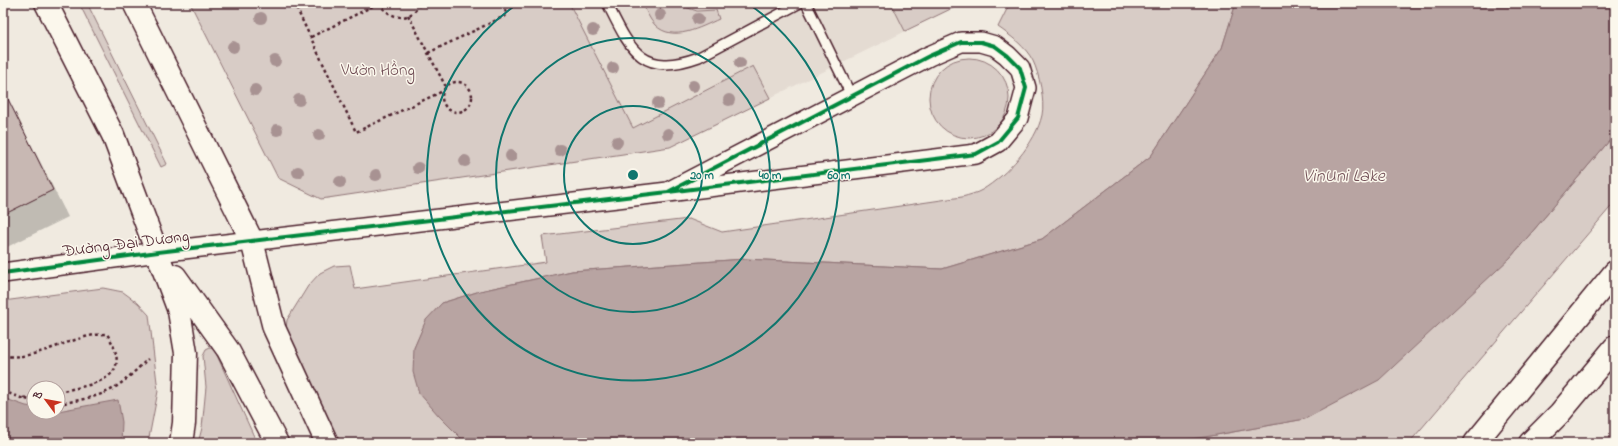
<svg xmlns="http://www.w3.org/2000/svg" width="1618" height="446" viewBox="0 0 1618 446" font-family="'Indie Flower',sans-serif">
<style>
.built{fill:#e4dbd2}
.green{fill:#d8ccc6;stroke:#917678;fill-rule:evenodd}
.water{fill:#b8a4a2;stroke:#8c6f72}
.shadow{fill:#0003}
.building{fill:#c8b8b3;stroke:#4a1f2b}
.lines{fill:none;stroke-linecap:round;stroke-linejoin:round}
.lane-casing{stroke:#4a1f2b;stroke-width:12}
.street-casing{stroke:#4a1f2b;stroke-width:22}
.secondary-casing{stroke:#4a1f2b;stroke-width:25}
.path{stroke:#4a1f2b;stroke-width:2.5;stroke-dasharray:3 3;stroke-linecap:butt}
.lane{stroke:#fbf7ec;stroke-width:9}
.street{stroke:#fbf7ec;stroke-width:19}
.secondary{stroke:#fbf7ec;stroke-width:22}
.cycleway-casing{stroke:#fbf7ec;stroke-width:6}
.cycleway{stroke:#00873e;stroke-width:4}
.tree{fill:#a89292}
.ring{fill:none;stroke:#0f766e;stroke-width:2}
.labels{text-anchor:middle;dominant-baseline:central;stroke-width:3;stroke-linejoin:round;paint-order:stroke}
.park-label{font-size:17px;fill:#6e4a52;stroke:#fbf7ec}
.street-label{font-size:17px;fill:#4a1f2b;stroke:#fbf7ec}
.water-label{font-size:18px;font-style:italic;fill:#704e55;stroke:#fbf7ec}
.centre{fill:#0f766e;stroke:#fbf7ec;stroke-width:2}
.ring-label{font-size:12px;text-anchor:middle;font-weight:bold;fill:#0f766e;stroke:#fbf7ec;stroke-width:3;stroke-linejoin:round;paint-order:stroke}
</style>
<rect width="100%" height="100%" fill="#f0eae0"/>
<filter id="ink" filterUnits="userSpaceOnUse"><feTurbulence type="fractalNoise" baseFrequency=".025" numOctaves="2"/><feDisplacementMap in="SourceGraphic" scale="8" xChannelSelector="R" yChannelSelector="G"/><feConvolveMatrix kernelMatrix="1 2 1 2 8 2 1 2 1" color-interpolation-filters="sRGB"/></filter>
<g filter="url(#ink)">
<polygon class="built" points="190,3 963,3 670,147 321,199 278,178"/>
<g class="green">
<polygon points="79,3 87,3 167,164 161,167"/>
<polygon points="190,3 569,3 633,128 753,66 770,98 670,147 321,199 278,178"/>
<path d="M 642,3 L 673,3 L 697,11 L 716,10 L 719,19 C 701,27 673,43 655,25 C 649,19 646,10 642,3 Z"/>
<polygon points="891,3 963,3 905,31"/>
<path d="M 1010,3 L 1236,3 L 1222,48 L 1151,156 L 1042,239 L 942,269 L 745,259 L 572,271 L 480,291 L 442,303 L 426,321 L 414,348 L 466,443 L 337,443 L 286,329 L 287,320 L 308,286 L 320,273 L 334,266 L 350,265 L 355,289 L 546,262 L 542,236 L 689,219 L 722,232 L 962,197 C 969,195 977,193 982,190 C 1007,175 1036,143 1042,115 C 1045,101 1039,73 1033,61 C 1026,47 1011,36 998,27 Z"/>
<circle cx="969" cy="98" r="40"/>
<polygon points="1615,134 1615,202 1409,443 1161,443 1205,437 1305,419 1510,258"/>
<path d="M 103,288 L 123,292 L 138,303 L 149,315 L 158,391 L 148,443 L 3,443 L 3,301 ZM 34,388 L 58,388 L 58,412 L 34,412 Z"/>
<polygon points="210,348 214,349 257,443 198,443 202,428 206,387 203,356 206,350"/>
</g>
<g class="water">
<polygon points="1236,3 1615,3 1615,134 1510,258 1379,380 1305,419 1205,437 1161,443 466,443 439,416 419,393 413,372 414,348 426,320 442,303 480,291 572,271 745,259 942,269 1042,239 1151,156 1222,48"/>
<polygon points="3,398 26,406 34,407 34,412 58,412 58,411 118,400 122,422 121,443 3,443"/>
</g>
<polygon class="shadow" points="3,88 68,217 3,249"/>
<polygon class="building" points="3,89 53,190 3,215"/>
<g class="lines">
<defs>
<g id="lane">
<path d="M 607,3 C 630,49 641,78 699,57 L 800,3"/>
<polyline points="806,3 852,97"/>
</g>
<polyline id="street" points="3,273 158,252 668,192 976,154 998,142 1018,118 1026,88 1020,68 1007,55 995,46 981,42 961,42 929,56 668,192"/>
<g id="secondary">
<polyline points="46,3 113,135 179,311 186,353 184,423 181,443"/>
<polyline points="134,3 252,241 274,328 327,443"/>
<polyline points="175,276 228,350 277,443"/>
<polyline points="1475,443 1615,272"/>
<polyline points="1530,443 1560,413 1615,347"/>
</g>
</defs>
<use href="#lane" class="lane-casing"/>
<use href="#street" class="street-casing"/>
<use href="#secondary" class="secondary-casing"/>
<g class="path">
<polyline points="294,3 356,132 443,91"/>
<path d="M 379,3 C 390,20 411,23 420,3"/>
<polyline points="408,15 446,87"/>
<polyline points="311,37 379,3"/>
<polyline points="428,53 507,15 502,3"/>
<circle cx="457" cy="97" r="15"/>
<path d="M 3,356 C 39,361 72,334 107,334 C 136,380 94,384 58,392"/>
<polyline points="3,391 21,398 34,401"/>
<polyline points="23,398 34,396"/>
<path d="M 58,404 C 75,401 93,398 109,391 C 124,383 136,370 148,359"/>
</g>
<use href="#lane" class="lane"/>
<use href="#street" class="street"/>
<use href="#secondary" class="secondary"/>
<defs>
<polyline id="cycleway" points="3,273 158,252 668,192 976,154 998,142 1018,118 1026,88 1020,68 1007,55 995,46 981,42 961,42 929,56 668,192"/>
</defs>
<use href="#cycleway" class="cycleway-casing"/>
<use href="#cycleway" class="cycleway"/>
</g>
<g class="tree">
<circle cx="660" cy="15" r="6"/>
<circle cx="261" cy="18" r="6"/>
<circle cx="698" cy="19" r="6"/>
<circle cx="593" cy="30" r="6"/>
<circle cx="233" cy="47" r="6"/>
<circle cx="275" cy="61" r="6"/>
<circle cx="740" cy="63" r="6"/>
<circle cx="613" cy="68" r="6"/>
<circle cx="693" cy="86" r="6"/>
<circle cx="255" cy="90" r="6"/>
<circle cx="299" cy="100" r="6"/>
<circle cx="729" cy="100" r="6"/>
<circle cx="658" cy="103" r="6"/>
<circle cx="277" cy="130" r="6"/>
<circle cx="668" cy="134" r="6"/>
<circle cx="319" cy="135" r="6"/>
<circle cx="617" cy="142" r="6"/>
<circle cx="560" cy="150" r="6"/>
<circle cx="511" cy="156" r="6"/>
<circle cx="465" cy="161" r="6"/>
<circle cx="418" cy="168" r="6"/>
<circle cx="298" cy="172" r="6"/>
<circle cx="376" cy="175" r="6"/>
<circle cx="340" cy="182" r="6"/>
</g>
</g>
<g class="ring">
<circle cx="633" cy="175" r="69"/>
<circle cx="633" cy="175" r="137"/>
<path d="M747 3A206 206 0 1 1 519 3"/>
</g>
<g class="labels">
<g class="park-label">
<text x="378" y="70">Vườn Hồng</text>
</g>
<g class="street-label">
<text transform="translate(126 244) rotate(-7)">Đường Đại Dương</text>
</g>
<g class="water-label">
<text x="1344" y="177">VinUni Lake</text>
</g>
</g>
<circle cx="633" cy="175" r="6" class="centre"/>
<g class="ring-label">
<text x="702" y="179">20 m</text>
<text x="770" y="179">40 m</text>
<text x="839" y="179">60 m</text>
</g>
<rect width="1618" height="446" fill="none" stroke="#fbf7ec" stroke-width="16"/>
<rect x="8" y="8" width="1602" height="430" fill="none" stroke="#4a1f2b" stroke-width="1.5" filter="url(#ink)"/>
<g transform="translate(46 400) rotate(302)"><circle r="19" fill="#fbf7ec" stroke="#b4a19f"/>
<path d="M0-3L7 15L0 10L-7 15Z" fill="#c8321e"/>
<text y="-6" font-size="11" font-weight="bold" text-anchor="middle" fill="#4a1f2b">B</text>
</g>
</svg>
